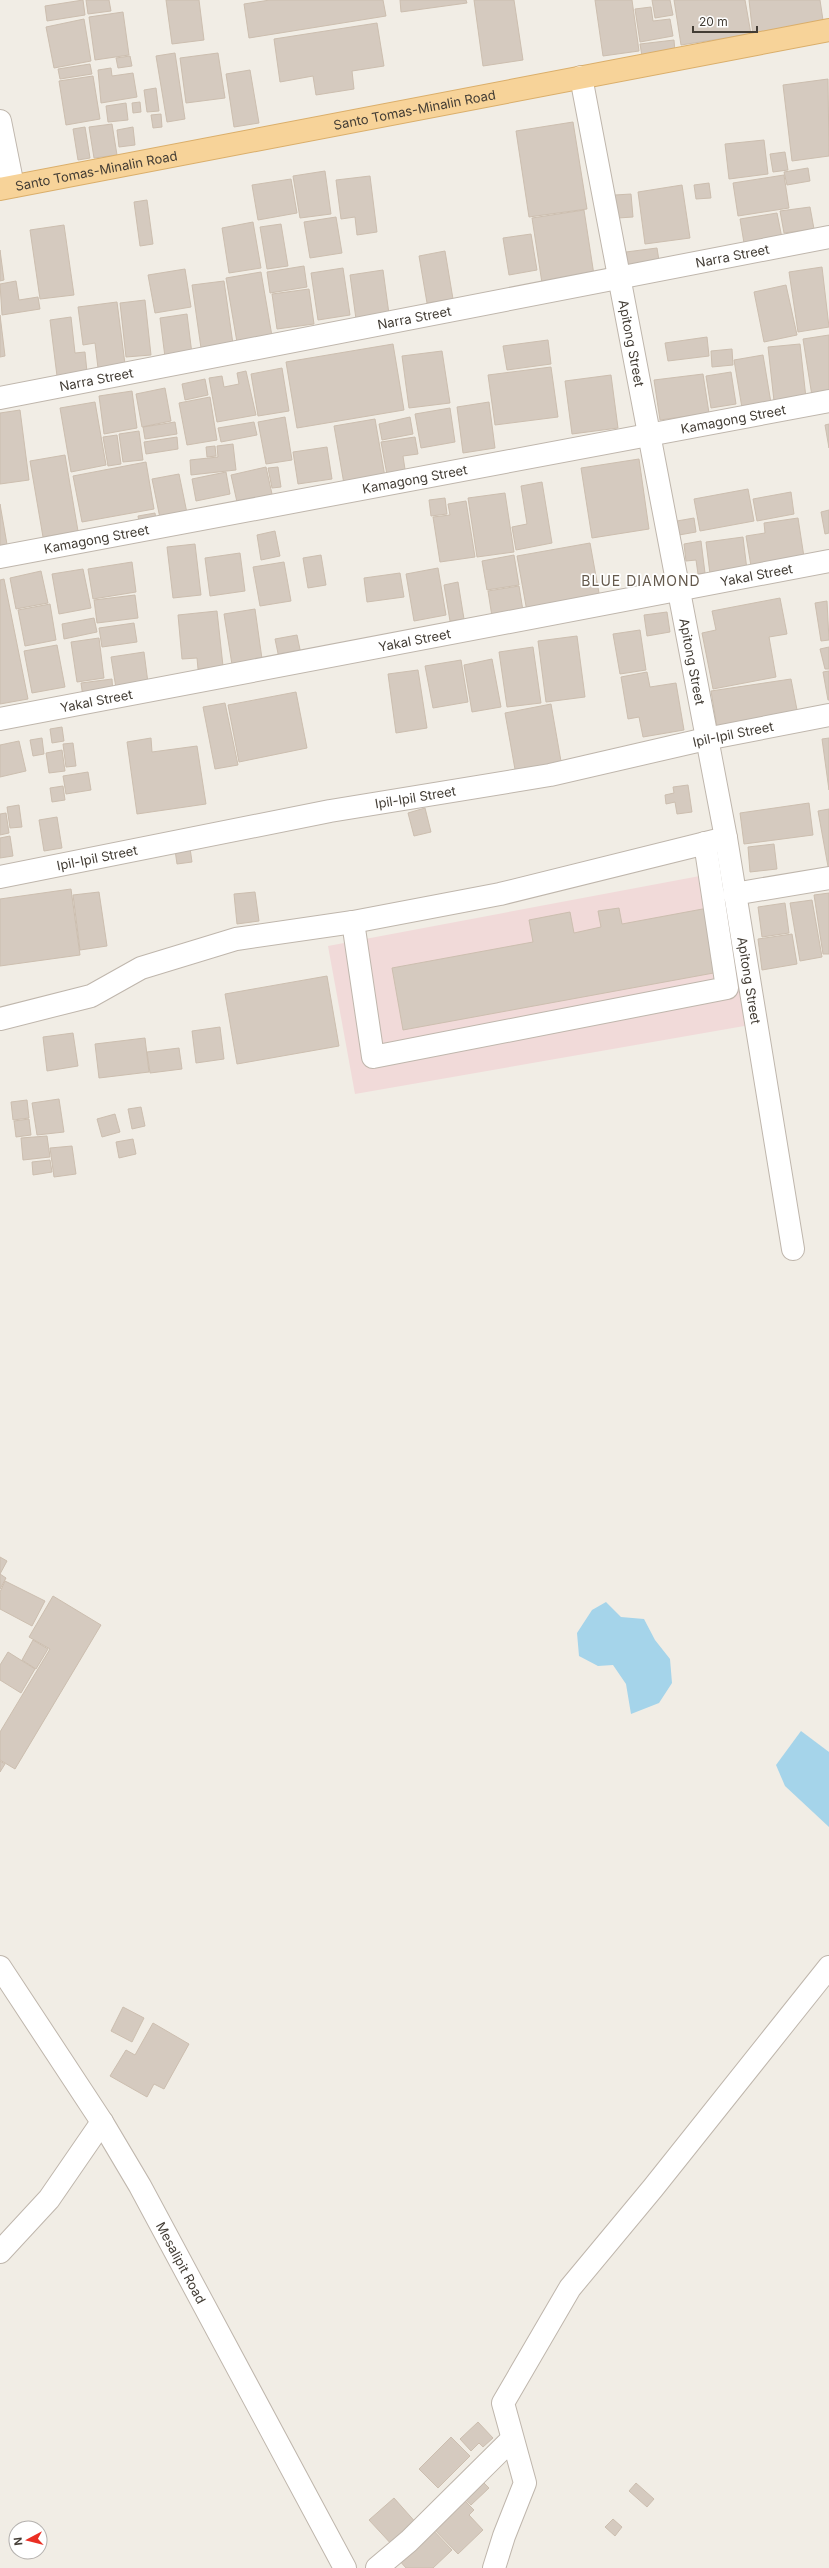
<svg xmlns="http://www.w3.org/2000/svg" width="829" height="2568" viewBox="0 0 829 2568" font-family="Inter,sans-serif">
<style>
.medical{fill:#f1dad9}
.water{fill:#a5d4ea}
.building{fill:#d5cabf;stroke:#ccbeaf}
.lines{fill:none;stroke-linecap:round;stroke-linejoin:round}
.minor-casing{stroke:#bfb6ac;stroke-width:24}
.major-casing{stroke:#daae6a;stroke-width:24}
.minor{stroke:#fff;stroke-width:22}
.major{stroke:#f7d399;stroke-width:22}
.labels{text-anchor:middle;dominant-baseline:central;stroke-width:3.5;stroke-linejoin:round;paint-order:stroke}
.street-label{font-size:13px;fill:#433d35;stroke:#fff}
.neighbourhood-label{font-size:14px;letter-spacing:1px;fill:#655a4d;stroke:#fff}
</style>
<rect width="100%" height="100%" fill="#f1ede5"/>
<polygon class="medical" points="721,872 750,1025 355,1094 328,946"/>
<g class="water">
<polygon points="606,1602 621,1617 644,1619 655,1640 670,1659 672,1683 659,1703 631,1714 626,1684 613,1665 598,1666 579,1656 577,1633 592,1610"/>
<polygon points="801,1731 829,1752 829,1827 785,1786 776,1765"/>
</g>
<g class="building">
<polygon points="83,0 85,15 47,21 45,6"/>
<polygon points="86,0 109,0 111,11 88,14"/>
<polygon points="166,0 199,0 204,40 172,44"/>
<polygon points="270,0 383,0 386,16 249,38 244,4"/>
<polygon points="400,0 466,0 467,3 401,12"/>
<polygon points="474,0 514,0 523,60 483,66"/>
<polygon points="595,0 632,0 639,51 603,56"/>
<polygon points="652,0 670,0 673,15 655,18"/>
<polygon points="674,0 745,0 751,34 681,45"/>
<polygon points="749,0 820,0 824,27 753,36"/>
<polygon points="651,7 653,21 670,19 673,36 640,42 635,9"/>
<polygon points="123,12 129,55 95,60 89,17"/>
<polygon points="84,19 91,61 54,68 46,27"/>
<polygon points="377,23 384,66 352,71 354,89 316,95 313,76 280,82 274,39"/>
<polygon points="674,40 675,52 642,56 640,44"/>
<polygon points="175,53 185,119 167,122 156,56"/>
<polygon points="218,53 225,98 186,103 180,58"/>
<polygon points="130,56 132,66 118,68 116,58"/>
<polygon points="90,64 92,74 60,79 58,69"/>
<polygon points="111,68 112,76 133,73 137,97 101,103 98,70"/>
<polygon points="250,70 259,123 234,127 226,74"/>
<polygon points="93,76 100,119 66,125 59,81"/>
<polygon points="828,79 829,156 792,161 783,85"/>
<polygon points="156,88 159,111 147,112 144,90"/>
<polygon points="140,102 141,112 133,113 132,103"/>
<polygon points="126,103 128,120 108,122 106,106"/>
<polygon points="161,114 162,127 153,128 151,115"/>
<polygon points="573,122 587,209 529,217 516,131"/>
<polygon points="112,124 117,155 94,158 89,127"/>
<polygon points="85,127 90,158 78,160 73,129"/>
<polygon points="133,127 135,145 119,147 117,130"/>
<polygon points="764,140 768,174 729,179 725,144"/>
<polygon points="785,152 788,170 773,172 770,154"/>
<polygon points="808,168 810,181 787,185 784,172"/>
<polygon points="325,171 331,214 300,218 293,176"/>
<polygon points="784,175 789,208 738,216 733,183"/>
<polygon points="370,176 377,232 357,235 355,217 341,219 336,180"/>
<polygon points="291,179 297,213 258,220 252,185"/>
<polygon points="709,183 711,198 696,199 694,185"/>
<polygon points="682,185 690,238 645,244 638,192"/>
<polygon points="631,194 633,217 618,218 615,195"/>
<polygon points="147,200 153,244 140,246 134,202"/>
<polygon points="810,207 814,229 784,233 780,211"/>
<polygon points="584,210 594,275 542,283 532,218"/>
<polygon points="777,213 783,243 745,249 740,219"/>
<polygon points="336,217 342,253 310,258 304,222"/>
<polygon points="253,222 261,268 229,273 222,228"/>
<polygon points="281,224 288,266 267,269 260,227"/>
<polygon points="64,225 74,295 40,299 30,230"/>
<polygon points="531,234 537,270 509,275 503,238"/>
<polygon points="657,248 660,267 629,272 626,252"/>
<polygon points="0,250 4,280 0,281"/>
<polygon points="445,251 453,299 427,303 419,256"/>
<polygon points="304,266 307,287 270,293 267,272"/>
<polygon points="822,267 829,327 798,332 789,272"/>
<polygon points="343,268 350,315 318,320 311,273"/>
<polygon points="185,269 191,307 155,313 148,275"/>
<polygon points="383,270 389,314 356,319 350,275"/>
<polygon points="261,272 273,342 238,348 226,278"/>
<polygon points="16,281 19,300 38,297 40,309 2,315 0,284"/>
<polygon points="224,281 234,351 202,355 192,285"/>
<polygon points="786,285 797,335 764,342 754,292"/>
<polygon points="309,289 314,324 277,329 272,294"/>
<polygon points="145,300 151,355 126,357 120,303"/>
<polygon points="117,302 125,364 98,368 95,343 83,345 78,307"/>
<polygon points="187,314 192,354 165,357 160,318"/>
<polygon points="0,315 5,356 0,357"/>
<polygon points="71,317 75,353 85,352 87,372 57,376 50,320"/>
<polygon points="829,335 829,393 812,396 803,339"/>
<polygon points="707,337 709,356 668,361 665,343"/>
<polygon points="548,340 551,364 507,370 503,346"/>
<polygon points="393,344 404,410 297,428 286,362"/>
<polygon points="800,344 806,398 774,401 768,347"/>
<polygon points="732,349 733,365 712,367 711,351"/>
<polygon points="442,351 450,403 409,408 402,356"/>
<polygon points="763,355 771,403 742,408 734,360"/>
<polygon points="551,367 558,417 495,425 488,375"/>
<polygon points="282,368 289,411 258,416 251,374"/>
<polygon points="246,371 256,415 217,422 209,378 222,376 224,387 239,384 237,373"/>
<polygon points="731,372 736,404 711,408 706,376"/>
<polygon points="703,374 709,413 660,420 654,380"/>
<polygon points="611,375 618,428 572,434 565,381"/>
<polygon points="205,379 208,395 185,400 182,384"/>
<polygon points="165,388 171,421 142,427 136,394"/>
<polygon points="132,391 137,428 104,434 99,396"/>
<polygon points="210,397 217,440 187,445 179,403"/>
<polygon points="95,402 106,465 71,472 60,408"/>
<polygon points="489,402 495,448 463,453 457,407"/>
<polygon points="450,408 455,442 421,448 415,414"/>
<polygon points="20,410 29,480 0,484 0,413"/>
<polygon points="285,417 292,460 266,464 258,422"/>
<polygon points="410,417 413,434 382,440 379,424"/>
<polygon points="375,419 385,477 344,484 334,426"/>
<polygon points="175,422 177,434 145,439 143,427"/>
<polygon points="254,422 257,435 221,442 218,428"/>
<polygon points="829,424 829,448 825,425"/>
<polygon points="139,431 143,460 123,462 119,434"/>
<polygon points="117,435 121,464 108,466 103,437"/>
<polygon points="177,437 178,449 146,454 144,442"/>
<polygon points="415,437 418,454 403,456 406,476 388,480 381,442"/>
<polygon points="233,444 236,470 191,475 190,460 218,457 217,446"/>
<polygon points="215,446 216,456 207,457 206,447"/>
<polygon points="327,447 332,479 298,484 293,452"/>
<polygon points="65,455 78,531 43,537 30,461"/>
<polygon points="639,459 649,529 592,538 581,468"/>
<polygon points="146,462 154,509 82,522 73,476"/>
<polygon points="266,467 272,494 237,502 231,475"/>
<polygon points="278,467 281,487 272,488 268,468"/>
<polygon points="226,472 230,494 196,501 192,479"/>
<polygon points="179,474 187,513 160,518 152,479"/>
<polygon points="542,482 552,543 516,550 512,527 527,524 521,486"/>
<polygon points="748,489 754,521 700,531 694,499"/>
<polygon points="791,492 794,514 757,521 753,499"/>
<polygon points="505,493 514,552 477,557 468,498"/>
<polygon points="445,498 447,514 431,516 429,500"/>
<polygon points="466,501 475,557 440,562 433,517 450,515 448,504"/>
<polygon points="0,504 8,550 0,552"/>
<polygon points="829,510 829,533 825,534 821,512"/>
<polygon points="155,513 157,526 140,528 138,516"/>
<polygon points="694,518 696,532 679,535 677,521"/>
<polygon points="798,518 804,557 751,566 746,536 765,533 764,523"/>
<polygon points="275,531 280,556 261,560 257,535"/>
<polygon points="743,537 747,570 710,574 706,542"/>
<polygon points="701,541 705,573 698,574 696,560 686,561 684,544"/>
<polygon points="590,543 601,604 528,617 517,556"/>
<polygon points="195,544 201,595 173,598 167,547"/>
<polygon points="240,553 245,591 210,596 205,558"/>
<polygon points="321,555 326,585 308,588 303,558"/>
<polygon points="514,555 519,585 487,590 482,561"/>
<polygon points="132,562 136,592 93,599 88,569"/>
<polygon points="284,562 291,601 260,606 253,567"/>
<polygon points="438,568 446,615 414,621 406,574"/>
<polygon points="83,569 91,608 59,614 52,574"/>
<polygon points="41,571 48,603 16,609 10,578"/>
<polygon points="400,573 404,597 367,602 364,578"/>
<polygon points="4,579 28,699 0,704 0,580"/>
<polygon points="458,582 464,619 450,621 444,585"/>
<polygon points="519,586 524,617 493,623 488,591"/>
<polygon points="135,595 138,618 97,623 94,600"/>
<polygon points="780,598 787,634 769,637 776,677 713,689 702,633 716,630 712,611"/>
<polygon points="827,601 829,640 821,641 815,603"/>
<polygon points="50,604 56,640 25,646 18,610"/>
<polygon points="255,609 263,666 233,671 224,614"/>
<polygon points="217,611 223,666 198,669 197,658 182,659 178,615"/>
<polygon points="667,612 670,632 647,636 644,615"/>
<polygon points="94,618 97,632 64,639 62,624"/>
<polygon points="134,623 137,642 102,647 99,628"/>
<polygon points="640,630 646,670 620,674 613,634"/>
<polygon points="297,635 302,659 280,663 275,639"/>
<polygon points="577,636 585,697 546,702 538,641"/>
<polygon points="99,638 104,678 77,682 71,642"/>
<polygon points="57,645 65,687 32,693 24,651"/>
<polygon points="533,647 541,703 507,707 499,652"/>
<polygon points="829,647 829,669 825,669 820,649"/>
<polygon points="144,652 148,683 116,688 111,657"/>
<polygon points="492,659 501,707 472,712 464,665"/>
<polygon points="461,660 468,702 433,708 425,666"/>
<polygon points="418,670 427,728 396,733 388,674"/>
<polygon points="829,671 829,700 828,700 823,672"/>
<polygon points="647,672 650,687 676,683 684,730 643,737 639,717 628,719 621,677"/>
<polygon points="112,679 113,694 83,697 81,683"/>
<polygon points="791,679 798,715 717,727 711,691"/>
<polygon points="296,692 307,748 239,762 228,705"/>
<polygon points="225,703 238,765 215,769 203,707"/>
<polygon points="551,704 562,767 516,775 505,713"/>
<polygon points="62,727 64,741 52,743 50,729"/>
<polygon points="42,738 44,754 33,756 30,740"/>
<polygon points="151,738 152,752 197,746 206,804 137,814 127,742"/>
<polygon points="829,738 829,790 822,739"/>
<polygon points="19,741 26,771 0,777 0,745"/>
<polygon points="73,743 76,766 66,767 63,744"/>
<polygon points="62,750 65,771 49,773 46,753"/>
<polygon points="88,772 91,790 66,794 63,776"/>
<polygon points="688,785 692,812 677,814 675,802 666,804 665,795 674,793 673,787"/>
<polygon points="63,786 65,800 52,802 50,788"/>
<polygon points="809,803 813,835 744,844 740,813"/>
<polygon points="19,805 22,827 10,828 7,807"/>
<polygon points="425,808 431,832 414,836 408,813"/>
<polygon points="829,809 829,872 818,811"/>
<polygon points="6,813 9,833 0,835 0,814"/>
<polygon points="57,817 62,848 44,851 39,820"/>
<polygon points="10,836 13,856 0,858 0,838"/>
<polygon points="774,844 777,869 750,872 748,847"/>
<polygon points="190,848 192,862 177,864 175,850"/>
<polygon points="71,889 80,955 0,966 0,899"/>
<polygon points="99,892 107,946 80,950 73,895"/>
<polygon points="255,892 259,921 237,924 234,894"/>
<polygon points="829,893 829,954 823,954 814,895"/>
<polygon points="812,900 822,957 800,961 790,903"/>
<polygon points="785,903 789,933 762,937 758,907"/>
<polygon points="619,908 622,924 708,908 719,972 403,1030 392,968 533,942 529,920 570,912 574,933 601,927 598,911"/>
<polygon points="792,934 797,964 762,970 758,939"/>
<polygon points="327,976 339,1046 237,1064 225,994"/>
<polygon points="220,1027 224,1059 196,1063 192,1031"/>
<polygon points="73,1033 78,1066 47,1071 43,1037"/>
<polygon points="145,1038 149,1072 99,1078 95,1044"/>
<polygon points="179,1048 182,1069 150,1073 147,1052"/>
<polygon points="59,1099 64,1132 37,1135 32,1103"/>
<polygon points="27,1100 29,1118 13,1120 11,1102"/>
<polygon points="141,1107 145,1126 132,1129 128,1109"/>
<polygon points="115,1114 120,1132 102,1137 97,1119"/>
<polygon points="29,1119 31,1135 16,1137 14,1121"/>
<polygon points="47,1136 50,1157 23,1160 21,1138"/>
<polygon points="133,1139 136,1154 119,1158 116,1142"/>
<polygon points="72,1146 76,1174 54,1177 50,1148"/>
<polygon points="50,1160 52,1172 33,1175 32,1162"/>
<polygon points="0,1557 7,1561 0,1574"/>
<polygon points="0,1574 6,1578 0,1589"/>
<polygon points="5,1581 45,1601 32,1626 0,1609 0,1592"/>
<polygon points="53,1596 101,1625 15,1769 0,1760 0,1732 50,1649 29,1637"/>
<polygon points="33,1640 48,1649 36,1669 22,1660"/>
<polygon points="8,1652 35,1669 21,1693 0,1680 0,1665"/>
<polygon points="0,1761 5,1764 0,1772"/>
<polygon points="123,2007 144,2018 132,2042 111,2031"/>
<polygon points="153,2023 189,2044 164,2089 154,2084 147,2097 110,2076 126,2050 135,2055"/>
<polygon points="478,2422 493,2438 483,2447 479,2443 471,2451 460,2439"/>
<polygon points="451,2437 470,2456 438,2488 419,2469"/>
<polygon points="478,2477 489,2488 471,2505 460,2495"/>
<polygon points="636,2483 654,2499 647,2507 629,2491"/>
<polygon points="460,2496 474,2510 469,2515 483,2530 458,2554 430,2525"/>
<polygon points="394,2498 418,2525 394,2547 369,2520"/>
<polygon points="613,2519 622,2527 615,2536 605,2527"/>
<polygon points="431,2528 452,2550 433,2568 406,2568 398,2559"/>
</g>
<g class="lines">
<defs>
<g id="minor">
<path id="s1" d="M 581,77 L 726,838 L 793,1249"/>
<polyline points="0,121 13,186"/>
<path id="s2" d="M 0,398 L 829,237"/>
<path id="s3" d="M 0,557 L 829,401"/>
<path id="s4" d="M 0,719 L 829,561"/>
<path id="s5" d="M 0,877 L 330,811 L 550,775 L 706,739 L 829,715"/>
<polyline points="734,894 829,878"/>
<polyline points="353,922 373,1057 727,988 705,843"/>
<polyline points="0,1019 91,996 141,968 236,939 353,922 500,894 726,838"/>
<path id="s6" d="M 0,1967 L 102,2122 L 140,2186 L 345,2568"/>
<polyline points="0,2252 49,2199 102,2122"/>
<polyline points="377,2568 409,2541 512,2439"/>
<polyline points="494,2568 504,2536 525,2483 503,2403 570,2288 653,2188 829,1967"/>
</g>
<g id="major">
<path id="s7" d="M 0,189 L 829,30"/>
</g>
</defs>
<use href="#minor" class="minor-casing"/>
<use href="#major" class="major-casing"/>
<use href="#minor" class="minor"/>
<use href="#major" class="major"/>
</g>
<g class="labels">
<g class="street-label">
<text stroke="none"><textPath href="#s7" startOffset="422">Santo Tomas-Minalin Road</textPath></text>
<text stroke="none"><textPath href="#s7" startOffset="98">Santo Tomas-Minalin Road</textPath></text>
<text stroke="none"><textPath href="#s2" startOffset="746">Narra Street</textPath></text>
<text stroke="none"><textPath href="#s2" startOffset="422">Narra Street</textPath></text>
<text stroke="none"><textPath href="#s1" startOffset="271">Apitong Street</textPath></text>
<text stroke="none"><textPath href="#s2" startOffset="98">Narra Street</textPath></text>
<text stroke="none"><textPath href="#s3" startOffset="746">Kamagong Street</textPath></text>
<text stroke="none"><textPath href="#s3" startOffset="422">Kamagong Street</textPath></text>
<text stroke="none"><textPath href="#s3" startOffset="98">Kamagong Street</textPath></text>
<text stroke="none"><textPath href="#s4" startOffset="770">Yakal Street</textPath></text>
<text stroke="none"><textPath href="#s4" startOffset="422">Yakal Street</textPath></text>
<text stroke="none"><textPath href="#s1" startOffset="595">Apitong Street</textPath></text>
<text stroke="none"><textPath href="#s4" startOffset="98">Yakal Street</textPath></text>
<text stroke="none"><textPath href="#s5" startOffset="747">Ipil-Ipil Street</textPath></text>
<text stroke="none"><textPath href="#s5" startOffset="423">Ipil-Ipil Street</textPath></text>
<text stroke="none"><textPath href="#s5" startOffset="99">Ipil-Ipil Street</textPath></text>
<text stroke="none"><textPath href="#s1" startOffset="919">Apitong Street</textPath></text>
<text stroke="none"><textPath href="#s6" startOffset="347">Mesalipit Road</textPath></text>
</g>
<g class="neighbourhood-label">
<text x="641" y="580">BLUE DIAMOND</text>
</g>
</g>
<g transform="translate(28 2540) rotate(263)"><circle r="19" fill="#ffffff" stroke="#b4b1ae"/>
<path d="M0-3L7 15L0 10L-7 15Z" fill="#ea2f24"/>
<text y="-6" font-size="11" font-weight="bold" text-anchor="middle" fill="#433d35">N</text>
</g>
<path d="M693 26v6h64v-6" fill="none" stroke="#433d35" stroke-width="2"/>
<text x="699" y="26" font-size="12" fill="#433d35" stroke="#ffffff" stroke-width="3" paint-order="stroke">20 m</text>
</svg>
